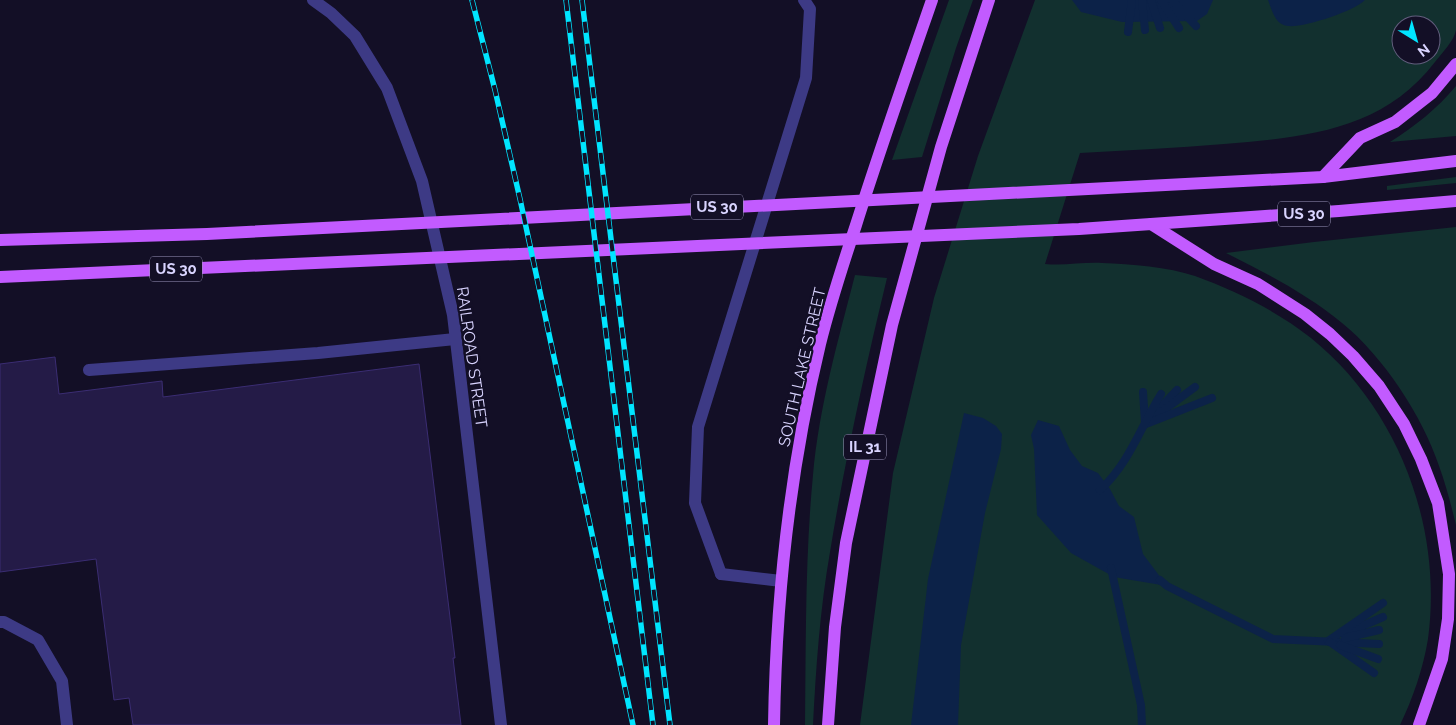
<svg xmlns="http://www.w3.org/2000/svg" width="1456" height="725" viewBox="0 0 1456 725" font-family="Raleway,sans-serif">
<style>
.green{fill:#12302f;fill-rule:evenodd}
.water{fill:#0c2248}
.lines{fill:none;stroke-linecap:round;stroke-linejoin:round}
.stream{stroke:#0c2248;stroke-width:8}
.building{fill:#241b47;stroke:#3b2d73}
.lane{stroke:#3d3a85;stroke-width:12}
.street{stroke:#3d3a85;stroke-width:12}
.primary{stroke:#c25bff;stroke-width:12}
.rail-casing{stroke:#00e5ff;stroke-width:5.5}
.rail{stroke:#130f26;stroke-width:4;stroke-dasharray:11;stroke-linecap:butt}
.labels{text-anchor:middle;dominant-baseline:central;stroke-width:4.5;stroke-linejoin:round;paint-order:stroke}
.shield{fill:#130f26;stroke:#9e99be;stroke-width:1}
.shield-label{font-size:15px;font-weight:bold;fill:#d9d4ff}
.street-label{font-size:16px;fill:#d9d4ff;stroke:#130f26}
</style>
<rect width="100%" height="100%" fill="#130f26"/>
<g class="green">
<polygon points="949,0 973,0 956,48 922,157 892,160"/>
<path d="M 1035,0 L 1456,0 C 1456,10 1456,21 1456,30 C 1454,41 1442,53 1435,62 C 1382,131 1305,137 1224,144 C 1176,148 1128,150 1080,153 L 1045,264 C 1064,266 1083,262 1102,263 C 1131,264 1168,267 1195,276 C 1236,291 1277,311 1311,338 C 1399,409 1443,528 1428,639 C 1423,669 1413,698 1400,725 L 860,725 L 893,473 L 934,298 L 978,156 ZM 1401,25 L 1431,25 L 1431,55 L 1401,55 Z"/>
<path d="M 1456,86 L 1456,136 L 1390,142 C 1415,126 1437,109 1456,86 Z"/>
<polygon points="1456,177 1456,183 1387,190 1387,186"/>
<path d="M 1456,227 L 1456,525 C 1451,505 1446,485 1439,466 C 1423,417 1383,356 1342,323 C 1307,294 1266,273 1226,253 L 1314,242 Z"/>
<path d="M 855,275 L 887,278 C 865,369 845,460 830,552 C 820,609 816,667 813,725 L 805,725 C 806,642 805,558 813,475 C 819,407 838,341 855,275 Z"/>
</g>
<g class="water">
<polygon points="1072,0 1213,0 1207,14 1197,21 1122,22 1081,12"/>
<path d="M 1268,0 L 1365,0 C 1355,11 1303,28 1288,26 C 1275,25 1272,10 1268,0 Z"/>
<polygon points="964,413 983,418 996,426 1002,434 1001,449 985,513 961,645 958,725 911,725 928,579"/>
<polygon points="1038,420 1059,426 1070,450 1082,466 1098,473 1110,489 1119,506 1134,517 1143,554 1167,586 1114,577 1071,553 1037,515 1034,449 1031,435"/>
</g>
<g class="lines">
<g class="stream">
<polyline points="1142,0 1145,30"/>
<polyline points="1151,0 1160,28"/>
<polyline points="1161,0 1179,28"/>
<polyline points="1172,0 1196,26"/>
<polyline points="1128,32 1132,0"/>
<polyline points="1143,392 1145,422"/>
<polyline points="1159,409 1177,390"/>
<polyline points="1153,418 1195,387"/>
<polyline points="1146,424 1212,398"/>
<path d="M 1100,490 C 1129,464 1141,426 1161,394"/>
<polyline points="1111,568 1141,705 1142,725"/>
<polyline points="1160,580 1167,586 1273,639 1379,644"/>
<polyline points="1344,634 1383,617"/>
<polyline points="1345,638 1379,630"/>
<polyline points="1328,641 1383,603"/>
<polyline points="1330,642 1374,673"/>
<polyline points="1340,645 1378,659"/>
</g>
</g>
<polygon class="building" points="55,357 59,394 162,381 163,397 419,364 455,658 453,658 461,725 133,725 129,698 114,700 96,559 0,572 0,364"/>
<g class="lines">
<g class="lane">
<polyline points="89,370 318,353 455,339"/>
<polyline points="721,574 695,503 698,427 806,78 810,9 804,0"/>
</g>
<g class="street">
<polyline points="313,0 331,13 355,36 387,88 422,181 453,315 501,725"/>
<polyline points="721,574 781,581"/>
<polyline points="0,622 4,622 38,640 62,681 67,725"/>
</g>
<g class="primary">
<polyline points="1323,177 1360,138 1395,122 1432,93 1456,64"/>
<polyline points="1151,224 1214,264 1258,284 1305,314 1330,334 1353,356 1379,386 1404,424 1421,459 1438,503 1449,574 1448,619 1442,659 1419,725"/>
<polyline points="0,240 207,234 1323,177 1456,161"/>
<polyline points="0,277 1079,229 1339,211 1456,201"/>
<path d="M 774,725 C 776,597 790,468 820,344 C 830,304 843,264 856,225 C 880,149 906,75 932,0"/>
<polyline points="828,725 835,627 846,543 892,325 941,147 989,0"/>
</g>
<defs>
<g id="rail">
<polyline points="472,0 495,90 520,199 633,725"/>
<polyline points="566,0 653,725"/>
<polyline points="582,0 670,725"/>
</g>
</defs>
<use href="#rail" class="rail-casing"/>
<use href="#rail" class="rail"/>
</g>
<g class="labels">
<g class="shield">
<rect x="691" y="194.5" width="52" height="25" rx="4"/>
<rect x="1278" y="201.5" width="52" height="25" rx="4"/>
<rect x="150" y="256.5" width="52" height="25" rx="4"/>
<rect x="844" y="434.5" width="42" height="25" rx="4"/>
</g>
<g class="shield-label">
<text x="717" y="207">US 30</text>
<text x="1304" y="214">US 30</text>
<text x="176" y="269">US 30</text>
<text x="865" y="447">IL 31</text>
</g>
<g class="street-label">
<text transform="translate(472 357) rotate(82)">RAILROAD STREET</text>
<text transform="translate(802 367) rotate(-77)">SOUTH LAKE STREET</text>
</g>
</g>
<g transform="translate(1416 40) rotate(143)"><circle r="24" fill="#130f26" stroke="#625e7d"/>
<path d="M0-4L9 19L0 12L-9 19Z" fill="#00e5ff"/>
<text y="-8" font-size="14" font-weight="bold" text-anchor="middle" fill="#d9d4ff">N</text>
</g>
</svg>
